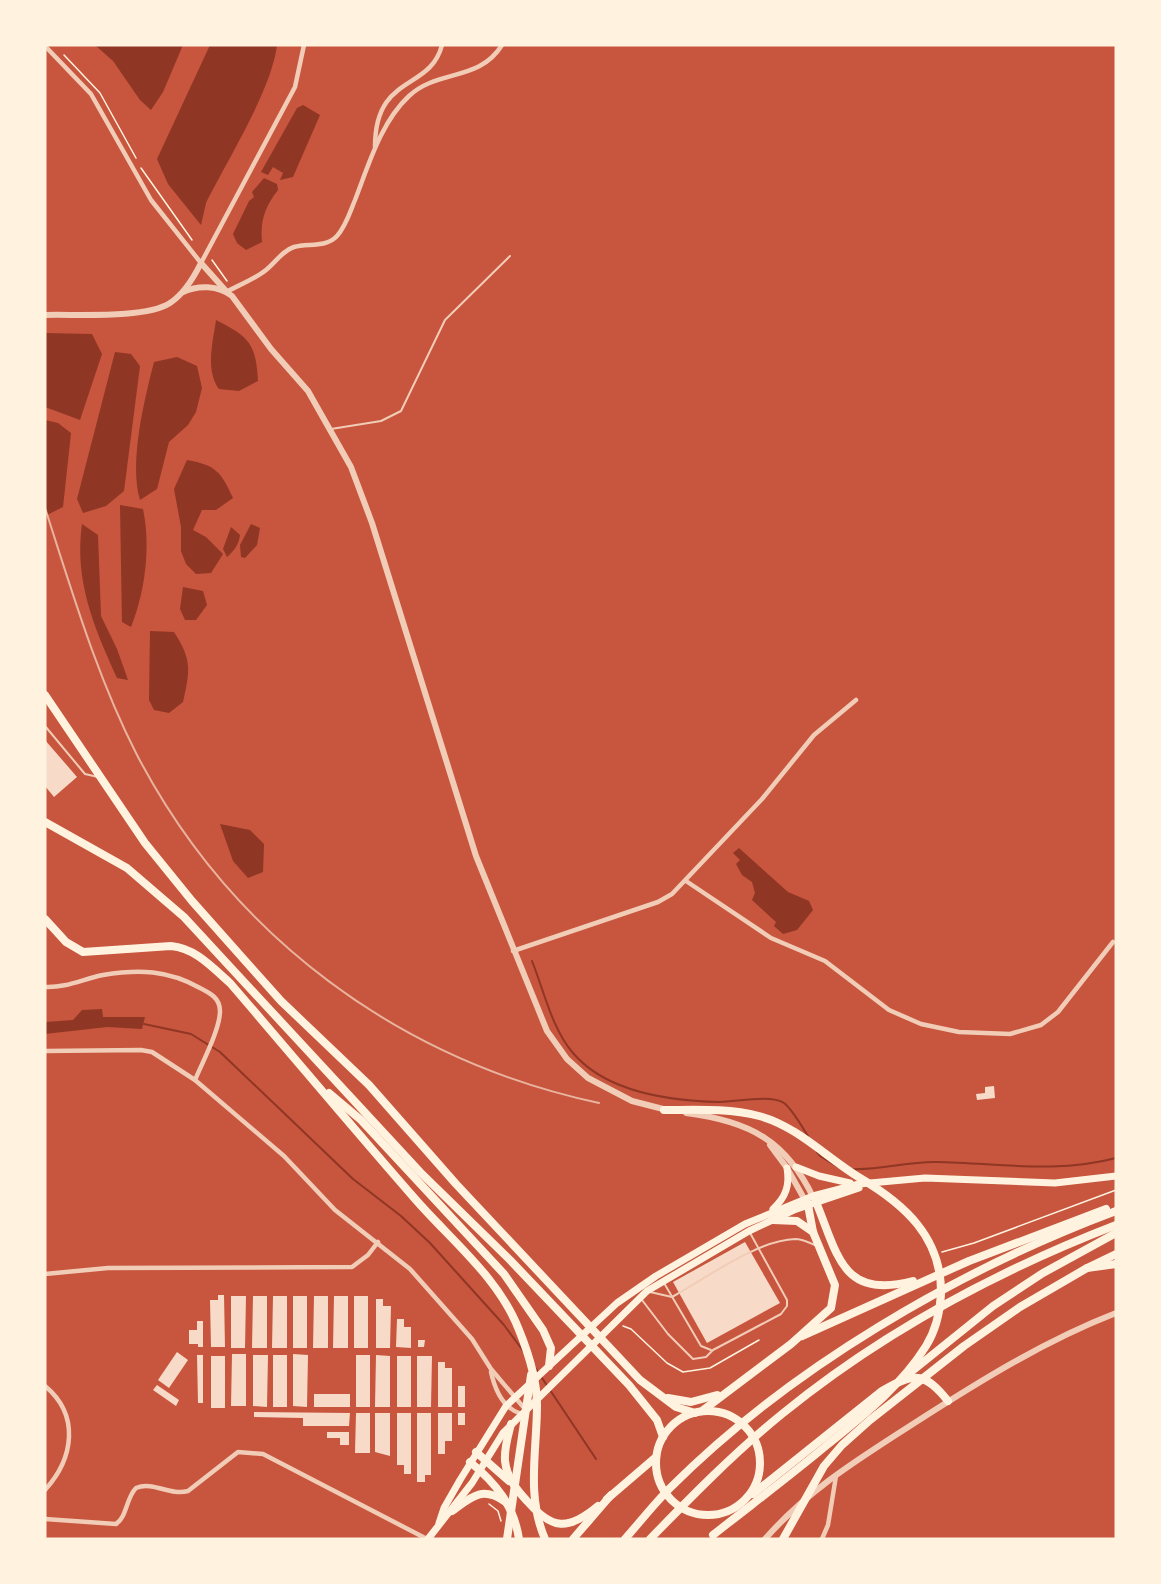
<svg xmlns="http://www.w3.org/2000/svg" width="1161" height="1584" viewBox="0 0 1161 1584" font-family="'Alegreya Sans',sans-serif">
<style>
.water{fill:#8f3625}
.lines{fill:none;stroke-linecap:round;stroke-linejoin:round}
.stream{stroke:#8f3625;stroke-width:2}
.building{fill:#f7dbc8}
.path{stroke:#fff3e0;stroke-width:1.5}
.service{stroke:#f1ccb7;stroke-width:2}
.minor{stroke:#f1ccb7;stroke-width:4.5}
.tertiary{stroke:#f1ccb7;stroke-width:6}
.secondary{stroke:#fff3e0;stroke-width:7}
.primary{stroke:#fff3e0;stroke-width:8}
.motorway{stroke:#fff3e0;stroke-width:8}
.rail{stroke:#e9b49f;stroke-width:2}
</style>
<rect width="100%" height="100%" fill="#c8553d"/>
<g class="water">
<polygon points="95,45 183,45 163,92 151,110 140,100 113,61"/>
<path d="M 210,45 L 277,45 C 272,89 227,161 206,203 L 201,225 L 168,184 L 157,159 Z"/>
<polygon points="303,105 320,115 293,177 280,180 283,173 273,167 268,175 261,172 297,108"/>
<path d="M 264,178 L 277,184 L 278,190 C 265,207 260,220 262,242 L 246,250 L 237,243 L 233,234 L 249,201 L 254,197 L 252,192 Z"/>
<path d="M 216,320 C 249,337 256,343 258,381 L 239,391 L 219,389 C 205,370 213,342 216,320 Z"/>
<polygon points="45,333 92,334 102,354 80,420 45,407"/>
<polygon points="115,352 131,354 140,366 124,491 106,506 83,513 77,499"/>
<path d="M 177,357 L 197,366 L 202,388 L 196,412 L 188,425 L 169,442 L 157,489 L 140,500 C 129,462 144,401 154,362 Z"/>
<polygon points="45,420 58,423 71,433 63,507 45,516"/>
<path d="M 187,460 C 216,465 221,472 233,498 L 216,510 L 202,510 L 193,530 L 206,537 L 223,554 L 211,573 L 196,574 L 186,564 L 181,551 L 181,527 L 174,489 Z"/>
<path d="M 120,505 L 143,509 C 151,547 145,592 131,627 L 122,622 Z"/>
<path d="M 82,524 L 98,535 L 101,616 L 117,649 L 128,680 L 117,678 C 94,627 74,581 82,524 Z"/>
<polygon points="251,524 260,528 257,545 245,558 241,557 240,545"/>
<path d="M 231,527 L 240,535 C 239,544 234,551 227,557 L 223,549 Z"/>
<polygon points="183,587 203,591 207,605 196,620 185,620 180,609"/>
<path d="M 150,631 L 174,632 C 192,660 190,670 183,702 L 169,713 L 154,710 L 149,700 Z"/>
<polygon points="220,824 250,830 264,844 263,872 248,878 233,861"/>
<polygon points="739,848 788,892 809,901 813,910 797,930 783,934 774,926 776,922 752,900 755,893 752,882 742,875 736,864 740,860 733,853"/>
<polygon points="102,1009 103,1017 145,1017 142,1029 107,1027 45,1034 45,1022 73,1020 82,1010"/>
</g>
<g class="lines">
<g class="stream">
<path d="M 532,961 C 544,991 552,1029 573,1053 C 606,1092 671,1101 720,1102 C 736,1102 771,1094 784,1103 C 793,1110 802,1127 808,1136"/>
<polyline points="144,1024 191,1034 220,1052 353,1179 401,1216 430,1243 504,1325 524,1352"/>
<polyline points="817,1152 820,1156 838,1167"/>
<path d="M 850,1169 C 879,1171 908,1161 937,1162 C 998,1163 1056,1174 1116,1158"/>
<polyline points="534,1366 596,1459"/>
</g>
</g>
<g class="building">
<polygon points="45,740 77,777 54,797 45,786"/>
<polygon points="994,1086 995,1098 977,1100 976,1094 985,1093 985,1087"/>
<polygon points="745,1242 780,1303 707,1343 673,1282"/>
<polygon points="218,1295 224,1295 225,1347 211,1347 210,1300 218,1300"/>
<polygon points="231,1296 246,1296 245,1348 231,1348"/>
<polygon points="253,1296 267,1296 267,1348 252,1348"/>
<polygon points="273,1296 287,1296 287,1348 272,1348"/>
<rect x="293" y="1296" width="14" height="52"/>
<polygon points="314,1296 328,1296 328,1348 313,1348"/>
<polygon points="334,1296 348,1296 348,1348 333,1348"/>
<rect x="354" y="1296" width="14" height="52"/>
<polygon points="376,1299 383,1299 383,1306 391,1306 390,1348 376,1348"/>
<polygon points="397,1319 404,1319 404,1327 411,1327 411,1348 396,1347"/>
<polygon points="197,1321 203,1321 203,1347 198,1347 198,1344 189,1344 189,1330 197,1330"/>
<polygon points="418,1340 425,1340 424,1347 418,1347"/>
<polygon points="177,1352 188,1360 169,1388 158,1380"/>
<polygon points="232,1354 246,1354 246,1406 231,1406"/>
<polygon points="293,1354 308,1355 307,1407 293,1406"/>
<polygon points="197,1355 203,1355 203,1403 198,1403"/>
<polygon points="253,1355 268,1355 267,1407 253,1406"/>
<rect x="273" y="1355" width="14" height="52"/>
<rect x="356" y="1355" width="14" height="52"/>
<polygon points="376,1355 390,1356 390,1407 375,1407"/>
<rect x="211" y="1356" width="14" height="52"/>
<rect x="397" y="1356" width="14" height="51"/>
<polygon points="417,1356 432,1356 431,1407 417,1407"/>
<polygon points="438,1362 445,1362 445,1368 452,1368 452,1407 438,1407"/>
<polygon points="157,1385 179,1400 176,1406 153,1390"/>
<rect x="458" y="1386" width="7" height="21"/>
<rect x="314" y="1394" width="36" height="13"/>
<polygon points="254,1412 350,1413 349,1426 303,1426 303,1418 254,1417"/>
<polygon points="356,1413 370,1413 370,1453 355,1453"/>
<polygon points="375,1413 390,1413 390,1456 375,1452"/>
<polygon points="397,1413 411,1413 411,1474 404,1474 404,1465 397,1465"/>
<polygon points="417,1413 431,1413 431,1475 425,1475 425,1482 417,1482"/>
<polygon points="438,1413 452,1413 452,1441 445,1441 445,1454 438,1454"/>
<rect x="458" y="1413" width="7" height="12"/>
<polygon points="327,1432 349,1432 349,1445 340,1445 340,1438 327,1438"/>
</g>
<g class="lines">
<g class="path">
<polyline points="64,55 100,93 136,158"/>
<polyline points="141,168 192,240"/>
<polyline points="212,260 227,281"/>
<polyline points="942,1252 974,1243 1116,1190"/>
<polyline points="623,1326 631,1329 667,1363 683,1372 710,1368 759,1340"/>
<polyline points="489,1504 498,1511 501,1521"/>
</g>
<g class="service">
<polyline points="331,429 381,421 401,411 445,320 510,256"/>
<polyline points="45,726 85,774 98,777"/>
<polyline points="664,1283 701,1346 711,1350"/>
<path d="M 650,1292 L 672,1297 C 705,1279 757,1240 795,1239 C 803,1239 810,1243 817,1246"/>
<polyline points="642,1300 668,1334 693,1359 706,1357 713,1350 781,1314 787,1306 787,1300 749,1231"/>
</g>
<g class="minor">
<polyline points="45,46 91,94 151,200 201,263 295,87 304,45"/>
<path d="M 375,147 C 375,73 430,92 442,45"/>
<path d="M 226,292 C 239,285 255,279 266,270 C 276,262 282,251 294,247 C 308,243 326,248 337,236 C 346,226 350,212 355,200 C 369,164 381,122 409,96 C 438,69 479,82 502,45"/>
<polyline points="686,881 771,938 825,961 889,1010 921,1024 959,1032 1010,1034 1041,1025 1058,1012 1113,942"/>
<polyline points="513,951 658,902 672,894 762,799 814,735 856,700"/>
<path d="M 45,987 C 66,988 83,979 103,975 C 139,969 168,970 200,988 C 210,993 220,998 220,1011 C 220,1029 203,1061 195,1080"/>
<polyline points="45,1051 141,1050 152,1052 195,1080 284,1156 335,1210 410,1269 472,1339 491,1369 525,1409"/>
<polyline points="45,1274 108,1268 352,1267 368,1255 378,1242"/>
<path d="M 491,1372 C 495,1390 503,1409 522,1414"/>
<path d="M 45,1386 C 80,1415 74,1458 45,1490"/>
<path d="M 45,1519 L 116,1524 C 127,1517 126,1498 136,1488 C 153,1481 170,1496 188,1491 L 238,1452 L 263,1454 L 427,1539"/>
<polyline points="822,1539 828,1525 836,1476"/>
</g>
<g class="tertiary">
<path d="M 183,292 C 198,285 218,285 232,296 L 271,349 L 308,391 L 351,467 L 372,523 L 476,856 L 547,1031 L 567,1059 L 588,1078 L 632,1101 L 667,1110"/>
<path d="M 45,315 C 76,314 145,319 170,303 C 184,294 194,277 201,263 L 226,291"/>
<path d="M 686,1113 C 749,1121 786,1140 814,1199"/>
<polyline points="770,1145 787,1168 806,1202"/>
<path d="M 765,1539 C 810,1488 859,1459 916,1422 C 980,1381 1044,1341 1116,1313"/>
</g>
<g class="secondary">
<polyline points="796,1167 819,1176 850,1183"/>
<path d="M 773,1209 C 786,1197 790,1185 787,1168"/>
<polyline points="439,1523 444,1508 460,1480 506,1406 617,1303 656,1276 745,1224 813,1196 859,1184 925,1178 1055,1183 1116,1176"/>
<polyline points="428,1539 472,1483 503,1433 647,1291 749,1231 794,1210 859,1188"/>
</g>
<g class="primary">
<polyline points="45,695 145,843 192,901 281,1001 369,1085 456,1184 640,1380 676,1407 695,1413"/>
<polyline points="45,822 127,868 184,917 420,1172 510,1260 629,1385 657,1420 663,1437"/>
<path d="M 45,919 L 66,942 L 83,952 L 171,946 C 195,948 212,967 230,983 C 292,1055 353,1128 416,1200 C 452,1241 499,1278 519,1330 C 528,1352 537,1381 537,1405 C 537,1451 526,1495 545,1539"/>
<polyline points="329,1093 361,1120 504,1274 543,1330 551,1348 549,1366"/>
<path d="M 664,1110 C 695,1110 728,1108 759,1116 C 797,1126 827,1158 860,1178 C 904,1204 942,1237 941,1294 C 940,1312 936,1330 926,1346 C 901,1386 864,1415 827,1445 C 790,1476 751,1505 713,1535"/>
<polyline points="773,1220 797,1221 813,1232"/>
<polyline points="668,1398 691,1402 717,1395"/>
<circle cx="708" cy="1463" r="52"/>
<polyline points="702,1411 791,1344 831,1308 835,1285 813,1232 808,1205"/>
<path d="M 511,1424 C 508,1436 504,1448 505,1461 C 507,1478 516,1489 527,1501 C 552,1530 568,1531 598,1506"/>
<polyline points="476,1452 509,1481"/>
<path d="M 753,1494 L 882,1391 C 914,1372 925,1372 948,1401"/>
<polyline points="607,1499 656,1457"/>
<polyline points="783,1539 824,1466 842,1445 870,1420 964,1346 1020,1307 1087,1268 1116,1264"/>
</g>
<g class="motorway">
<path d="M 816,1202 C 838,1255 842,1300 913,1281"/>
<polyline points="1087,1268 1116,1254"/>
<polyline points="802,1336 969,1261 1106,1209"/>
<polyline points="901,1380 993,1306 1043,1273 1116,1233"/>
<path d="M 470,1462 C 496,1483 514,1506 519,1539"/>
<path d="M 452,1511 C 471,1497 482,1486 504,1501"/>
<polyline points="507,1539 531,1375"/>
<polyline points="573,1539 611,1495"/>
<path d="M 625,1539 C 640,1522 654,1504 670,1488 C 790,1368 958,1270 1116,1211"/>
<path d="M 650,1539 C 692,1496 734,1453 782,1414 C 880,1334 997,1271 1116,1225"/>
</g>
<path class="rail" d="M 45,508 C 72,591 97,677 137,755 C 232,937 399,1060 599,1103"/>
</g>
<rect width="1161" height="1584" fill="none" stroke="#fff3e0" stroke-width="93"/>
</svg>
